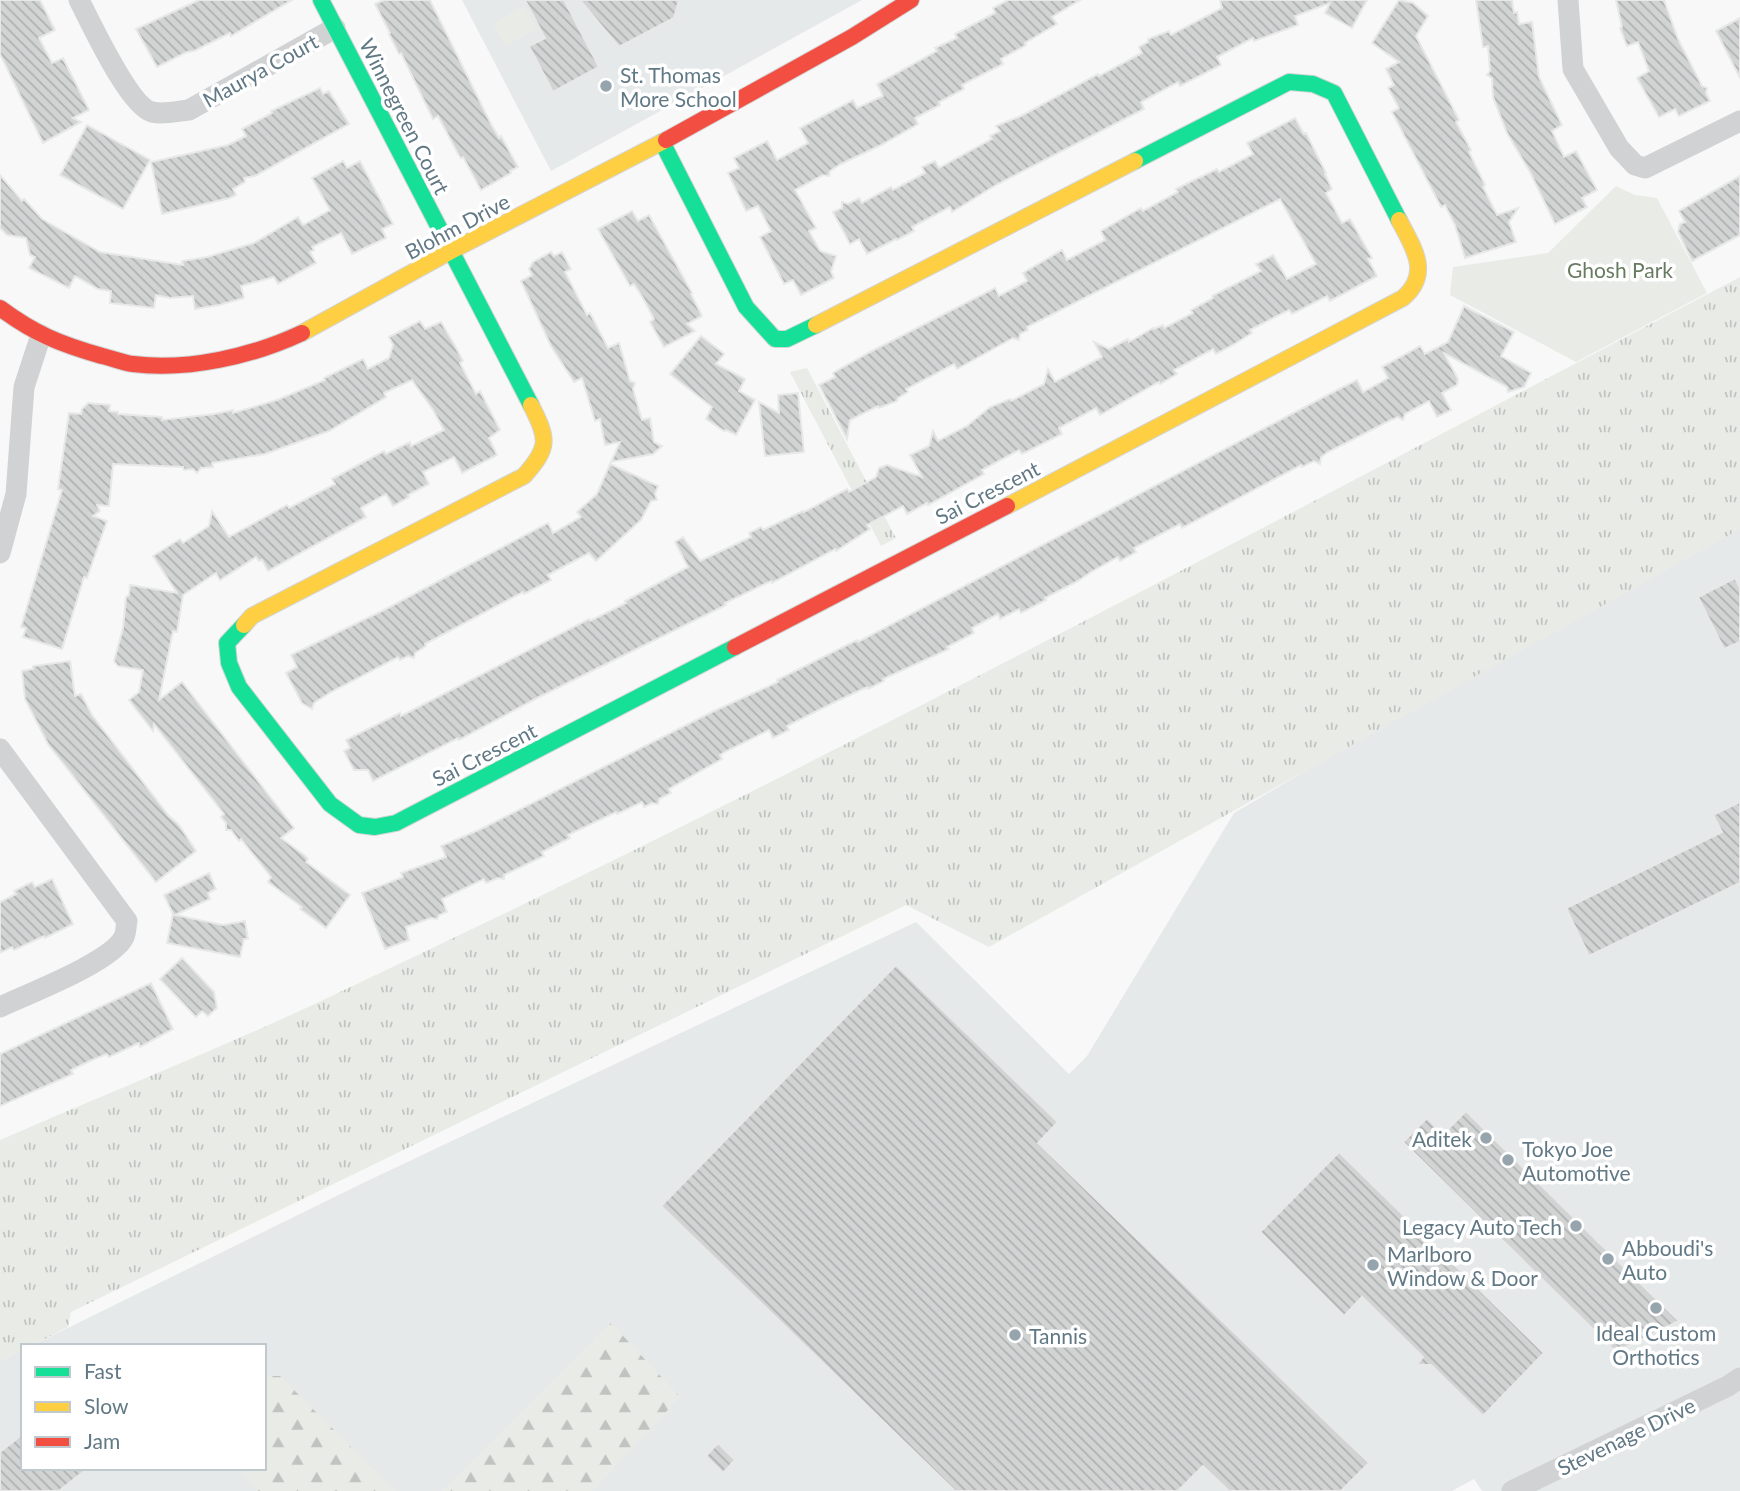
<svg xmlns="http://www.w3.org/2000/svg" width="1740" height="1491" viewBox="0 0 1740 1491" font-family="Lato,sans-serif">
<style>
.built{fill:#e6e9e9}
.grass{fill:url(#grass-tufts)}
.forest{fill:url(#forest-firs)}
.green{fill:#e9ece6}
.building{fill:url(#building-back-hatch);stroke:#e8e8e8;stroke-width:2}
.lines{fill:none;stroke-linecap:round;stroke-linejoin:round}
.fast-casing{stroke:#d2d5d6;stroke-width:18}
.slow-casing{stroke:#d2d5d6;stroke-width:18}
.jam-casing{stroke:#d2d5d6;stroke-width:18}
.street{stroke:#d0d2d3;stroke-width:21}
.fast{stroke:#16e098;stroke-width:16}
.slow{stroke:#ffcf43;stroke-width:16}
.jam{stroke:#f24e42;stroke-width:16}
.poi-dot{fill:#96a5ad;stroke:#fff;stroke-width:2.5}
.labels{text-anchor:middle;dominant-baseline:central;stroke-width:7;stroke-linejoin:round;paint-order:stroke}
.street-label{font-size:21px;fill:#617885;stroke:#fff}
.poi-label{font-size:21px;fill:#617885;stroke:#fff;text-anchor:start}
.park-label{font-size:21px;fill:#687b61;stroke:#fff}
</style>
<defs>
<pattern id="grass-tufts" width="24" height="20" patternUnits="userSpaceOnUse" patternTransform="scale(1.75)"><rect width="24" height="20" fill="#e9ece6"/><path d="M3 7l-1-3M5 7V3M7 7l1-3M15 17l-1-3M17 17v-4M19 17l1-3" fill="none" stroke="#c0c4c0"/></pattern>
<pattern id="forest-firs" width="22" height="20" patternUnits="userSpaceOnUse" patternTransform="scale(1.75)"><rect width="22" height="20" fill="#e9ece6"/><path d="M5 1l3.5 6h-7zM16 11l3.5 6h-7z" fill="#c0c4c0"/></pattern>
<pattern id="building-back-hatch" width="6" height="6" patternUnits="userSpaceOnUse" patternTransform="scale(1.75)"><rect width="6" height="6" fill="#d2d4d4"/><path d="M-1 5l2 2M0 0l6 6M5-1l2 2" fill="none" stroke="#aeb1b2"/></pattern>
</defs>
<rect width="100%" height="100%" fill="#f8f8f8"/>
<g class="built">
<polygon points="462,0 862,0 551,171"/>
<polygon points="1740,514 1740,1491 1482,1491 1474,1479 1452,1491 0,1491 0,1361 23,1350 23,1468 264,1468 264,1346 31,1346 363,1183 916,922 1069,1074 1087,1056 1234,813"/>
</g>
<g class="grass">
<path d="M 1740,277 L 1740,529 L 989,947 L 906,905 L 71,1312 L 68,1327 L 31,1346 L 23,1346 L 23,1350 L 0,1361 L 0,1140 C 113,1091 229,1045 340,992 C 815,769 1276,520 1740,277 Z"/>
<polygon points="807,368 896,538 881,546 790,372"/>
</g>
<g class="forest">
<polygon points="611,1323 680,1397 592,1491 442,1491"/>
<polygon points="264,1376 280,1376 395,1491 257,1491 239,1468 264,1468"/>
</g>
<g class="green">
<polygon points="524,6 537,28 506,46 493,24"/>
<polygon points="1616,186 1635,195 1657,198 1707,293 1576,362 1450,295 1453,267 1548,253"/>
</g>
<g class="building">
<polygon points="0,0 40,0 55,30 39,38 52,63 63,58 89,110 73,118 81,122 43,143 0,54"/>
<polygon points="199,0 292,0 231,36 230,33 194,51 187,52 157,67 136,29"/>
<polygon points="384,0 430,0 490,122 499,138 501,136 518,167 510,171 511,173 481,190 463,157 461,158 457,152 438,116 433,119 401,53 399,54 389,34 390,33 375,4"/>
<polygon points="525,0 564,0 599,67 553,92 529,46 545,38"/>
<polygon points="580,0 679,0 674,18 619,47"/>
<polygon points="1008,0 1080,0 1052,17 1057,24 1025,43 1026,45 1001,59 1003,64 962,85 964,89 939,102 940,105 915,118 918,124 881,145 841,164 830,171 829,176 823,175 795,190 816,228 809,231 820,251 836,256 831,272 834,278 801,295 793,280 784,284 760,237 771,231 758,206 746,211 728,173 739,168 734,158 767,141 777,160 808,143 800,128 853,100 857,108 883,96 877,84 937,51 935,48 957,38 955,34 995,13 993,8"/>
<polygon points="1220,0 1367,0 1352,28 1325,13 1330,3 1295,16 1298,25 1254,41 1253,38 1217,57 1221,65 1180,86 1178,82 1141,102 1144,109 996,185 952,212 950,207 912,227 914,231 897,240 896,239 867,254 859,239 850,244 833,212 842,208 842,202 848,204 859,198 862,203 891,187 893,190 925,173 922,167 935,161 939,168 992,139 990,136 1000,131 996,126 1021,116 1098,74 1099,76 1142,53 1139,47 1148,42 1148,39 1169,31 1171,35 1222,8"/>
<polygon points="1399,0 1413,3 1428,16 1416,36 1459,120 1456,122 1471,150 1469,152 1485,185 1483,187 1497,215 1518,208 1509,222 1516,242 1465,258 1455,225 1445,205 1441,207 1392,112 1399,108 1388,88 1394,85 1386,69 1399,62 1372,43"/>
<polygon points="1476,0 1512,0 1514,13 1517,12 1519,24 1532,22 1539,77 1562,125 1552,131 1564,157 1576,151 1597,190 1582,198 1587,207 1555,224 1530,172 1507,133 1493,97 1492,78 1487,75 1490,71 1488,46 1483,47"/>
<polygon points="1616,0 1664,0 1678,39 1702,86 1707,88 1706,93 1710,101 1679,116 1675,109 1659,117 1637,78 1649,71 1638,42 1627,46 1620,28 1622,27"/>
<polygon points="1740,18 1740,78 1716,31"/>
<polygon points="320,88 323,94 329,91 349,124 255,176 244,178 245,182 233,189 236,195 230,198 162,214 151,162 228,145 246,136 242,129 272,113 271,111"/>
<polygon points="1295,118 1304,134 1306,133 1326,173 1325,174 1332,189 1326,193 1342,223 1350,219 1372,258 1368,259 1377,276 1330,301 1327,296 1292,314 1289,310 1250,330 1252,333 1233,345 1216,354 1213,349 1174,370 1177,374 1160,384 1159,382 1100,415 1096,408 1059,428 1062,434 1022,454 1019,450 982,470 984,474 928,505 927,503 907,514 903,506 867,525 870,529 836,551 835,549 772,583 771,581 725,603 726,605 537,698 459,740 458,738 373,781 368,770 354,770 344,751 350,748 346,740 400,713 401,716 589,619 590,621 626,603 625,601 688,567 675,542 683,537 700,561 751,537 749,533 761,527 763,530 803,511 804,512 847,489 849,492 876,477 879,468 887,465 922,477 910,455 929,446 933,431 938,441 967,426 990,407 1010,399 1011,401 1044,384 1048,369 1055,382 1102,357 1094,342 1109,349 1128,339 1129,342 1153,328 1154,329 1163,325 1164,328 1193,313 1191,310 1213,298 1212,296 1261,271 1256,264 1273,255 1287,279 1316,264 1280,199 1027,327 1028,330 1020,334 1019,340 1013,338 957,369 954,364 906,389 908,392 898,398 897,401 879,408 878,406 850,420 847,439 819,385 835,377 833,373 870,352 995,288 999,296 1027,281 1023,273 1062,250 1067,260 1105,240 1101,231 1141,208 1143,211 1178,192 1176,189 1194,180 1217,169 1219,172 1253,154 1247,143"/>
<polygon points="87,125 150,160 123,209 60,175"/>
<polygon points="343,161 347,168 360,161 393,224 382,229 386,238 352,254 341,233 312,247 314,250 310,252 316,263 278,284 274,277 241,286 244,298 219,305 195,309 193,296 170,298 156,295 154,308 110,303 111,291 98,289 75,276 69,288 29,268 35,257 30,255 26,238 7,235 0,228 0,175 22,201 24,199 42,219 100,252 183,265 182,261 207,257 254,243 298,217 303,225 330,210 312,178"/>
<polygon points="1740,176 1740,235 1692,261 1678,232 1680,224 1685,222 1679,211"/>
<polygon points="632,211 638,221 649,215 692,293 691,294 702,316 687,324 695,331 664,347 650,322 654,319 643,298 634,284 630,286 598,229"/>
<polygon points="551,252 554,256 562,252 571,269 565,272 587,315 590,313 608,348 619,343 630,381 635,383 633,389 642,420 650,418 654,442 662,446 653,454 611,462 620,442 605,445 600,419 595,421 582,378 574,382 551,346 521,281 532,275 529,269 533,262"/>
<polygon points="1464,306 1514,332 1501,356 1531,373 1524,387 1508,392 1507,387 1444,353 1458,379 1457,385 1442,393 1451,410 1437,417 1429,401 1405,414 1403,420 1398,417 1391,420 1328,452 1321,457 1320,464 1314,461 1302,467 1301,465 1182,528 1180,524 1134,548 1136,552 1120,561 1118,557 1091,572 1078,581 1045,598 1046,600 1021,613 1019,609 1000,619 998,614 972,628 974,633 947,647 949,649 883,679 884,681 868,689 867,687 837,701 787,726 789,730 773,738 769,730 727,751 720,755 722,759 669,789 671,793 659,799 658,804 652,803 644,807 642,802 617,814 616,812 568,835 570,838 542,852 544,856 504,875 504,879 498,878 486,883 484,879 442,899 447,912 439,915 437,919 431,918 406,927 409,940 385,949 362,893 403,877 401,873 446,857 441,846 481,829 714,711 778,682 777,680 857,640 858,642 1339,389 1357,380 1363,392 1388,378 1382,367 1420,346 1425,354 1448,342"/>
<polygon points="420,321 425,329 441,322 454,344 463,361 460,363 476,394 480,391 500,430 489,438 497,455 462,473 454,457 423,472 429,484 408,495 409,497 393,506 386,494 361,508 366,517 268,571 262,560 259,561 256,557 220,580 216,573 183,595 177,632 173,631 159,700 182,682 294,828 281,838 304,855 308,859 306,862 350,895 326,928 300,909 302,907 268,882 271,877 241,839 239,841 231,830 226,830 226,823 221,817 224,814 154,724 153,731 129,700 139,692 143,670 118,666 114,661 123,628 126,597 129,595 130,585 177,593 153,556 180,539 183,543 209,526 212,511 229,537 287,505 289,508 335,484 332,479 384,451 386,454 410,442 411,446 444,430 433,410 412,380 384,393 386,397 329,431 265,454 212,463 213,467 201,468 197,473 193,469 184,470 183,467 113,464 109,506 97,505 100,511 93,516 107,521 87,578 84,577 62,649 23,637 26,628 21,627 62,490 58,489 69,413 81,414 82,409 88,403 110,405 109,411 118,412 118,414 162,417 162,420 214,414 233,410 233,413 277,400 325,380 324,378 363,359 368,369 389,358 393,345 389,337"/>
<polygon points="701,336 724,354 716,364 745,379 739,391 755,400 736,435 726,430 724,431 706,419 712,407 670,374"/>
<polygon points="798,393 804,452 765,456 759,402 779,413 778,395"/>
<polygon points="610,464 658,486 655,494 657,500 651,501 641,520 596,561 589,553 548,575 551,580 524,594 523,592 425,644 426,646 415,653 414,658 408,656 400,660 398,657 331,692 314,703 312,709 302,703 286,673 297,667 291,655 384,610 548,523 553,533 581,517 577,512 597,494"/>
<polygon points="1735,578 1740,588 1740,642 1724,649 1698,597"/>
<polygon points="70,661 75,696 81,694 92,715 168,815 179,825 196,851 156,882 48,744 25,699 22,671 33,669 33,666"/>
<polygon points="1740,802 1740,883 1589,956 1566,908 1722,832 1713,815"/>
<polygon points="209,873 216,889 208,893 210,899 175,915 223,925 245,921 248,939 244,939 240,957 167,943 173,914 164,895"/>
<polygon points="52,879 73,924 45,938 44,936 14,950 12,947 0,953 0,902 16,894 14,891 32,882 35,887"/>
<polygon points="182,958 214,992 217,1008 208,1016 202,1011 196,1017 160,979"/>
<polygon points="896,965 1058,1122 1038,1143 1369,1463 1341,1491 1229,1491 1203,1466 1178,1491 955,1491 661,1206"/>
<polygon points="151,983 173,1029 140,1047 139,1043 109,1057 107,1054 92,1060 71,1070 73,1074 0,1106 0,1054"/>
<polygon points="1466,1111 1655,1298 1679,1321 1616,1352 1403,1142 1427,1118 1443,1134"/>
<polygon points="1339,1152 1544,1353 1483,1416 1431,1365 1416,1365 1423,1357 1362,1297 1344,1316 1260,1232"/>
<polygon points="23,1434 23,1468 88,1468 59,1491 0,1491 0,1452"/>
<polygon points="718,1443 735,1460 723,1473 706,1456"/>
</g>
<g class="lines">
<defs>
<g id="fast">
<polyline points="321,0 531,405"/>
<polyline points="662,142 746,307 775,339 787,339 816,325"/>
<polyline points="1135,161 1289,82 1313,84 1334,93 1399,220"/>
<polyline points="244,625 227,643 229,663 239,687 330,804 359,825 375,827 396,823 735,647"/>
</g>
<g id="slow">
<polyline points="816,325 1135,161"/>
<polyline points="302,333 451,251 666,140"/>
<path d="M 1007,506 L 1403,298 C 1432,273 1413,247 1399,220"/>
<path d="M 244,625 L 252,616 L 524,476 C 550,447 548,439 531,405"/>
</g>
<g id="jam">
<polyline points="666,140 852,37 911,0"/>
<path d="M 0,308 C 35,334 60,344 102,356 C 112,358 123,363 133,364 C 188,371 253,356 302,333"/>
<polyline points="735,647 1007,506"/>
</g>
</defs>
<use href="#fast" class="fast-casing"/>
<use href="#slow" class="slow-casing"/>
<use href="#jam" class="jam-casing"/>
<g class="street">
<path d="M 79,0 C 91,23 129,106 152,112 C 164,115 177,111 189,110 L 335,28"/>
<polyline points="1568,0 1573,69 1619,148 1635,165 1645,168 1740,121"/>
<polyline points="0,553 16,494 24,387 41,335"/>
<path d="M 0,749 L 127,921 C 126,926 126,933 124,937 C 112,962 27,994 0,1007"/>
<polyline points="1512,1491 1728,1386 1740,1378"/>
</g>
<use href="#fast" class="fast"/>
<use href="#slow" class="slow"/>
<use href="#jam" class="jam"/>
</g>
<g class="poi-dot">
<circle cx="606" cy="86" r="7"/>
<circle cx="1486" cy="1138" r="7"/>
<circle cx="1508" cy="1160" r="7"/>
<circle cx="1576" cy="1226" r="7"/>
<circle cx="1608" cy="1259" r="7"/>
<circle cx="1373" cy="1265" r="7"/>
<circle cx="1656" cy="1308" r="7"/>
<circle cx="1015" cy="1335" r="7"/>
</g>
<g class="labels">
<g class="street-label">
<text transform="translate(260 70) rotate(-29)">Maurya Court</text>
<text transform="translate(405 116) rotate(63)">Winnegreen Court</text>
<text transform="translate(457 226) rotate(-28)">Blohm Drive</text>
<text transform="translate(987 492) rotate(-27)">Sai Crescent</text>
<text transform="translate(484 754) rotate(-27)">Sai Crescent</text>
<text transform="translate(1626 1436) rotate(-26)">Stevenage Drive</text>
</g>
<g class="poi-label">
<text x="620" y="74">St. Thomas<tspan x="620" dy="24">More School</tspan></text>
<text x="1472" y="1138" text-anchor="end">Aditek</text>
<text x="1522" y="1148">Tokyo Joe<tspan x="1522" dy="24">Automotive</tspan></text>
<text x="1562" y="1226" text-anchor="end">Legacy Auto Tech</text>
<text x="1622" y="1247">Abboudi's<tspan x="1622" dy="24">Auto</tspan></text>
<text x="1387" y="1253">Marlboro<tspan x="1387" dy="24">Window &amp; Door</tspan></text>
<text x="1656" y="1332" text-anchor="middle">Ideal Custom<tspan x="1656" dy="24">Orthotics</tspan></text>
<text x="1029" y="1335">Tannis</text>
</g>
<g class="park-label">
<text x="1620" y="269">Ghosh Park</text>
</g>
</g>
<rect x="21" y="1344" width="245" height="126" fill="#ffffff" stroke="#c0c9ce" stroke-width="2"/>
<rect x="35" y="1367" width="35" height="10" fill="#16e098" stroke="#c0c9ce" stroke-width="2"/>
<text x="84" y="1379" font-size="21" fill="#617885">Fast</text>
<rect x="35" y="1402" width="35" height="10" fill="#ffcf43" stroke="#c0c9ce" stroke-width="2"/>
<text x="84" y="1414" font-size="21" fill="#617885">Slow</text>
<rect x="35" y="1437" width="35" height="10" fill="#f24e42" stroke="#c0c9ce" stroke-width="2"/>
<text x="84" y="1449" font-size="21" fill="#617885">Jam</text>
</svg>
